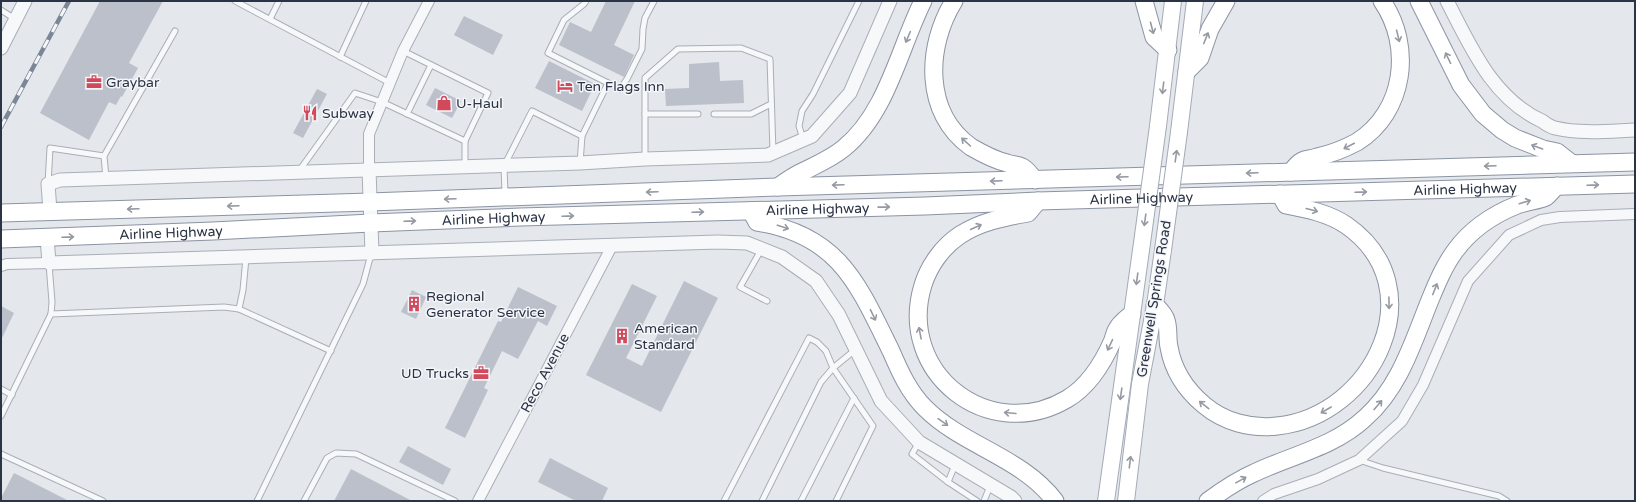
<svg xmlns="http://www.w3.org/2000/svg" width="1636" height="502" viewBox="0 0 1636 502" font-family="'Varela Round',sans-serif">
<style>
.building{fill:#bbc0ca}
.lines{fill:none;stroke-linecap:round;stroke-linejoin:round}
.service-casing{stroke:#a9aeb7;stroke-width:7}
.minor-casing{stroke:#a9aeb7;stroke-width:12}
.tertiary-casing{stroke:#a9aeb7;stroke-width:15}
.primary-casing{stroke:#a3abb8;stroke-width:18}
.trunk-casing{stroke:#8b94a3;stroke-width:19}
.service{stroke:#f7f8fa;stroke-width:5}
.minor{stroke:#f7f8fa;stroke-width:10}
.tertiary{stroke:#f7f8fa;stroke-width:13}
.primary{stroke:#fff;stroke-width:16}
.trunk{stroke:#fff;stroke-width:17}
.rail-casing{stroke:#7d8696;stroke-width:4.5}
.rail{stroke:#f4f6f9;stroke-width:3;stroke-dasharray:9;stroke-linecap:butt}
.primary-bridge-casing{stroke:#a3abb8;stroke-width:18;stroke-linecap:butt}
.primary-bridge{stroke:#fff;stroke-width:16}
.oneway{stroke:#959aa2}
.labels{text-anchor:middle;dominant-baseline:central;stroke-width:3;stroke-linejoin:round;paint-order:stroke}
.poi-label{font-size:14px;fill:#2b3445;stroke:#f4f6f9;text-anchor:start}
.street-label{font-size:14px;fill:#2b3445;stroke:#f4f6f9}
</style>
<rect width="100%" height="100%" fill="#e4e7ec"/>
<g class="building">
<polygon points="100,1 163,1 129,63 138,68 122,97 121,96 116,105 109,102 89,140 40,113"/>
<polygon points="606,1 635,1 614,45 634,55 624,77 559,45 570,22 591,32"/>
<polygon points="464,16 503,35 493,55 454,35"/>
<polygon points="549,61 595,84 582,111 535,88"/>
<polygon points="719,62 720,81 743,80 744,103 666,106 665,89 689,88 689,64"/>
<polygon points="435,88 461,101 452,118 426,105"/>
<polygon points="317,89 327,94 303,138 293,133"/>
<polygon points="684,281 718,298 661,412 586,375 632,284 657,296 626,358 642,366"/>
<polygon points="518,287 557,306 547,326 538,321 518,359 502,351 484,388 488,390 465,438 445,428 498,321 501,322"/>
<polygon points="412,290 426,297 416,319 401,312"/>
<polygon points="1,306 14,313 1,340"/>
<polygon points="408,446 451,469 443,485 399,462"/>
<polygon points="550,458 608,488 602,501 576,501 538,482"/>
<polygon points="351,469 412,501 334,501"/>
<polygon points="14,473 69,501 1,501 1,498"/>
</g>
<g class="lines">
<defs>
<g id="service">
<polyline points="235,1 390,83"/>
<polyline points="586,1 584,4 564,20 548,53 620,89 627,79 642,49 643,29 645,18 654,1"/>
<polyline points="1,10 15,19"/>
<polyline points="270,19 279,1"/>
<polyline points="340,57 366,1"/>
<polyline points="407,114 431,65"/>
<polyline points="645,114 698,114"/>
<polyline points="714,114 751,114 771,104"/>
<polyline points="803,139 799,126 802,111 813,94 859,1"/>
<polyline points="465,141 465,166"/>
<polyline points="645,159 645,78 678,49 741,48 770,59 773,152"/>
<polyline points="580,163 582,136"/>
<polyline points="299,171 355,93 382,102 465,141 488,93 403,51"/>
<polyline points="106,178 104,156 175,31"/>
<polyline points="48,184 50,148 104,156"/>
<polyline points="505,194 504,166 532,111 582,136 608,83"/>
<polyline points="761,250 740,287 767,301"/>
<polyline points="246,258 243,290 239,309 331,351"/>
<polyline points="51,314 224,307 239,309"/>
<polyline points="1,389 12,395"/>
<polyline points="1,416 51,314 52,302 49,264"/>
<polyline points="919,442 912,454 948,482"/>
<polyline points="1,454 103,501"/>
<polyline points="1359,460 1383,468 1499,496 1507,501"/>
<polyline points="955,465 948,482 977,501"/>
<polyline points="257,501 363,284 371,254"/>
<polyline points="304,501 327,458 336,453 356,454 455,501"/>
<polyline points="724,501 809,338 817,342 826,351 833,368 873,426 836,501"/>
<polyline points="762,501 821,382 833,368 855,350"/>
<polyline points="801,501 854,398"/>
<polyline points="984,501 990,486"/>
</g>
<g id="minor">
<polyline points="369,170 369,134 403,51 429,1"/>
<polyline points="1,266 7,264 49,263"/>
<polyline points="478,501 612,246"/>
<polyline points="1263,501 1274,494 1318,479 1359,460 1402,421 1423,385 1468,281 1509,235 1541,220 1560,217 1635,214"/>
</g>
<g id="tertiary">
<path d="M 1447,1 C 1471,47 1492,98 1542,121 C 1546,124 1551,127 1555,128 C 1581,134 1609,131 1635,130"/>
<polyline points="1,48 25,1"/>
<polyline points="369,170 372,253"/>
<polyline points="50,211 48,184 60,180 580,163 645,159 768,155 812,136 850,93 890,1"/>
<polyline points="47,237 49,263 718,242 747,243 782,257 816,281 839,315 881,401 919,442 1011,497 1015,501"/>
</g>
<g id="primary">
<polyline points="1158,126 1173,1"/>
<polyline points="1179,132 1195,1"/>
<polyline points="1106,501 1142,243"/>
<polyline points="1126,501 1140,384 1155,305 1163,250"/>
</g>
<g id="trunk">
<path d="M 954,1 C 926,46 923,113 971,147 C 983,154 994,160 1007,163 C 1012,165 1018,165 1022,167 C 1027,169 1031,176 1035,180"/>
<polyline points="1144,1 1154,37 1168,50"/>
<polyline points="1419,1 1461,85 1483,114 1502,130 1515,138 1543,149 1557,152 1571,163"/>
<polyline points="1187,71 1200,58 1210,29 1226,1"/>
<path d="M 1291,172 C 1294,168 1298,163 1302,161 C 1306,159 1312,159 1317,157 C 1331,154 1344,149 1357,142 C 1405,112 1413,46 1382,1"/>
<path d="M 778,187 C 786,181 795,175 804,171 C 818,164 832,158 844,148 C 887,113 899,49 923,1"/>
<path d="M 1038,201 L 1028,213 C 1004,217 980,222 960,235 C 942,247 929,266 923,285 C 896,373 989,445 1067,399 C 1089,386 1103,363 1113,340 C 1114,336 1115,332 1117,329 C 1120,323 1127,318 1132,314"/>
<path d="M 751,211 L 757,222 C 839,235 858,284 891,351 C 900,372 909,392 925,408 C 963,446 1022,457 1055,501"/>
<polyline points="1,213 370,202 778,187 1635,162"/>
<path id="s1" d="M 1,239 L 213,231 L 371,223 L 520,217 L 925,206 L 1038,201 L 1635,184"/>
<path d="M 1155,305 C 1159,309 1165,315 1166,320 C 1169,328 1167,338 1169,347 C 1173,370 1186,390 1204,405 C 1224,422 1251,429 1277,426 C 1374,416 1436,287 1346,225 C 1328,213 1307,209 1286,205 L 1280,194"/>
<path d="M 1208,501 C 1223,490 1238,480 1254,473 C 1292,455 1334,447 1365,418 C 1400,387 1413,342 1430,300 C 1437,283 1444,266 1455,251 C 1471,229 1492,215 1517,205 C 1524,202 1541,200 1546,197 C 1550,194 1553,189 1557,186"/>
</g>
</defs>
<use href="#service" class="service-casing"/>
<use href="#minor" class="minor-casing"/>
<use href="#tertiary" class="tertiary-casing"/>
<use href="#primary" class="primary-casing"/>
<use href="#trunk" class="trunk-casing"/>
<use href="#service" class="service"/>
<use href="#minor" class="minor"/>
<use href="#tertiary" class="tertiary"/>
<use href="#primary" class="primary"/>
<use href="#trunk" class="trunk"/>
<defs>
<polyline id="rail" points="1,127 69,1"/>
</defs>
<use href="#rail" class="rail-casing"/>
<use href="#rail" class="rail"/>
<defs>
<g id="primary-bridge">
<polyline points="1142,243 1158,126"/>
<polyline points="1163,250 1179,132"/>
</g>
</defs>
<use href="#primary-bridge" class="primary-bridge-casing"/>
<use href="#primary-bridge" class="primary-bridge"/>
</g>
<defs><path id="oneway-shaft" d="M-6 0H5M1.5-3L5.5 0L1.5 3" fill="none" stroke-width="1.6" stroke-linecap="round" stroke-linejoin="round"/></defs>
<g class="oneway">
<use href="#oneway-shaft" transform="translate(1152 28) rotate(75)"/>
<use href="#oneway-shaft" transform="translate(1398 36) rotate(76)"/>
<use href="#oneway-shaft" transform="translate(908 37) rotate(113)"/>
<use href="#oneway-shaft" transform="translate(1206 38) rotate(-68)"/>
<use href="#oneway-shaft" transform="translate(1448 58) rotate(-116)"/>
<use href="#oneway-shaft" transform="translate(1163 88) rotate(97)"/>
<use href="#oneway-shaft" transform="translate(966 142) rotate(-138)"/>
<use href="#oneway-shaft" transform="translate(1349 146) rotate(153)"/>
<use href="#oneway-shaft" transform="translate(1537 147) rotate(-160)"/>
<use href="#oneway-shaft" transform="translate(1176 156) rotate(-82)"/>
<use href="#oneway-shaft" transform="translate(1490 166) rotate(178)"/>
<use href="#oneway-shaft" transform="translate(1252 173) rotate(178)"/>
<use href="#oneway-shaft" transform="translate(1122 177) rotate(178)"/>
<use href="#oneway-shaft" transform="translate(996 181) rotate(178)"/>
<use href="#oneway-shaft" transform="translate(838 185) rotate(178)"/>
<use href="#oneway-shaft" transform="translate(1593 185) rotate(-2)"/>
<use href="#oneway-shaft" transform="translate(652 192) rotate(178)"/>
<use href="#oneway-shaft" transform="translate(1361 192) rotate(-2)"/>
<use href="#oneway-shaft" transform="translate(450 199) rotate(178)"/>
<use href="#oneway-shaft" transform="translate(1525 202) rotate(-17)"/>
<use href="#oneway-shaft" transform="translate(233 206) rotate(178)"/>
<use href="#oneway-shaft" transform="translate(884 207) rotate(-1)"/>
<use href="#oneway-shaft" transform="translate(133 209) rotate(178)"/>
<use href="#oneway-shaft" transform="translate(1312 210) rotate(15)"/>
<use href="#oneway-shaft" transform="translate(698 212) rotate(-2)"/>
<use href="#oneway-shaft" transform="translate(568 216) rotate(-2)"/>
<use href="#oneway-shaft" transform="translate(1145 220) rotate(98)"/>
<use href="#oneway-shaft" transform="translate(410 221) rotate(-2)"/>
<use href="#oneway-shaft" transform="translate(783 227) rotate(18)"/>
<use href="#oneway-shaft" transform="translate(976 227) rotate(-24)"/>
<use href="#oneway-shaft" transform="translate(68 237) rotate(-2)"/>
<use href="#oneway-shaft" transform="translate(1137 279) rotate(98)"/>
<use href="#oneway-shaft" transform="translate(1435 289) rotate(-68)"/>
<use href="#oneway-shaft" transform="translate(1389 303) rotate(89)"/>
<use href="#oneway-shaft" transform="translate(873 315) rotate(64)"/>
<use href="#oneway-shaft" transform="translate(920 333) rotate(-101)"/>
<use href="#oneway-shaft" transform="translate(1110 345) rotate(115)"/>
<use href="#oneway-shaft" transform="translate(1121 394) rotate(98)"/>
<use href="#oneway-shaft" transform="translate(1204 405) rotate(-142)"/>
<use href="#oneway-shaft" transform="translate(1378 405) rotate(-49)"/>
<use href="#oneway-shaft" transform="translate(1326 410) rotate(150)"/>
<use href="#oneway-shaft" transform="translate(1010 413) rotate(-175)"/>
<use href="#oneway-shaft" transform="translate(943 422) rotate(35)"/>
<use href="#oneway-shaft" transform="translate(1130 462) rotate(-83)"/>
<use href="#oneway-shaft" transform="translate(1241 480) rotate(-29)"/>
</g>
<defs>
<symbol id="office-bare" viewBox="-9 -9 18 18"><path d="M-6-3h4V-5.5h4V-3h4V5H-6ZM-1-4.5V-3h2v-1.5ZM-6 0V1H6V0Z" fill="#d1495b" stroke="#f4f6f9" stroke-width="2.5" paint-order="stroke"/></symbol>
<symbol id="hotel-bare" viewBox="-9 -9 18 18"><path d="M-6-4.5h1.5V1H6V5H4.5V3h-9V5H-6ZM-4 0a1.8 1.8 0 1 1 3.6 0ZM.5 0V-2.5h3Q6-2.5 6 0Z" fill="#d1495b" stroke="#f4f6f9" stroke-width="2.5" paint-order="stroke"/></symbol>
<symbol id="shop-bare" viewBox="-9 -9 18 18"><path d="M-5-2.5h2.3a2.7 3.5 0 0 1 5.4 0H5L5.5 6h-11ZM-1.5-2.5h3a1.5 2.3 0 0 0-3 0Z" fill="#d1495b" stroke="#f4f6f9" stroke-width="2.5" paint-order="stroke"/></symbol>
<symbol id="restaurant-bare" viewBox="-9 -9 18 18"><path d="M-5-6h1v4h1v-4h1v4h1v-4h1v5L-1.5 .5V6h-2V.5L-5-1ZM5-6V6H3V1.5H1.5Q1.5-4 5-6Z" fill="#d1495b" stroke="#f4f6f9" stroke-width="2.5" paint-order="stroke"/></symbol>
<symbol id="building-bare" viewBox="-9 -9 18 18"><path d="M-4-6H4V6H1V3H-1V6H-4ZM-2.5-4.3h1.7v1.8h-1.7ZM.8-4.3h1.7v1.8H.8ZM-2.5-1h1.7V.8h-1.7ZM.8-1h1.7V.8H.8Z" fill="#d1495b" stroke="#f4f6f9" stroke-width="2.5" paint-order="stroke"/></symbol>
</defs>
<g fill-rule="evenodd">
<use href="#office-bare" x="83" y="71" width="22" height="22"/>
<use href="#hotel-bare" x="554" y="75" width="22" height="22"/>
<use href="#shop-bare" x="433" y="92" width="22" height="22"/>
<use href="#restaurant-bare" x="299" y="102" width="22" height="22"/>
<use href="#building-bare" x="403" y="293" width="22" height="22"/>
<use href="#building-bare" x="611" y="325" width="22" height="22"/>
<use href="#office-bare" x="470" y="362" width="22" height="22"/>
</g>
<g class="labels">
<g class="poi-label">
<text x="106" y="82">Graybar</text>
<text x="577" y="86">Ten Flags Inn</text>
<text x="456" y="103">U-Haul</text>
<text x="322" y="113">Subway</text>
<text x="426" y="296">Regional<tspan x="426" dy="16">Generator Service</tspan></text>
<text x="634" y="328">American<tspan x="634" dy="16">Standard</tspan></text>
<text x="469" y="373" text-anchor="end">UD Trucks</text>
</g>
<g class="street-label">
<text stroke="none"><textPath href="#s1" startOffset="1465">Airline Highway</textPath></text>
<text stroke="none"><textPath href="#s1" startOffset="1141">Airline Highway</textPath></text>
<text stroke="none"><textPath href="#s1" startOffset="817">Airline Highway</textPath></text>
<text stroke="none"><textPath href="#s1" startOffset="493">Airline Highway</textPath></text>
<text stroke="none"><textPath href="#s1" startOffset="170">Airline Highway</textPath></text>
<text transform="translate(1154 299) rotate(-81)">Greenwell Springs Road</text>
<text transform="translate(545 373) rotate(-62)">Reco Avenue</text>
</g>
</g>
<rect width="1636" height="502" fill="none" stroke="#2b3445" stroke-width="4"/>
</svg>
